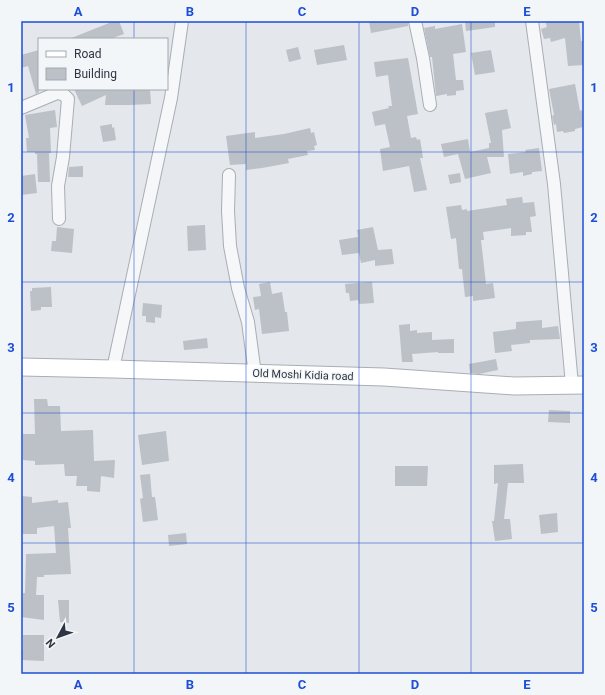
<svg xmlns="http://www.w3.org/2000/svg" width="605" height="695" viewBox="0 0 605 695" font-family="Roboto,sans-serif">
<style>
.building{fill:#bbc1c7}
.lines{fill:none;stroke-linecap:round;stroke-linejoin:round}
.street-casing{stroke:#a9aeb5;stroke-width:14}
.secondary-casing{stroke:#a9aeb5;stroke-width:19}
.street{stroke:#f6f7f9;stroke-width:12}
.secondary{stroke:#fff;stroke-width:17}
.grid{fill:none;stroke:#1d4ed8;stroke-width:1;stroke-opacity:0.55}
.labels{text-anchor:middle;dominant-baseline:central;stroke-width:3;stroke-linejoin:round;paint-order:stroke}
.street-label{font-size:11px;fill:#2d3642;stroke:#f3f6f8}
.neatline{fill:none;stroke:#1d4ed8;stroke-width:1.5}
.grid-label{font-size:13px;text-anchor:middle;font-weight:bold;fill:#1d4ed8}
</style>
<rect width="100%" height="100%" fill="#e4e7eb"/>
<g class="building">
<polygon points="114,21 119,21 124,34 110,39 69,39"/>
<polygon points="369,21 408,21 408,26 371,33"/>
<polygon points="465,21 495,21 495,27 466,31"/>
<polygon points="545,21 579,21 581,41 584,41 584,65 568,66 565,38 551,42 550,38 544,39 541,29 547,27"/>
<polygon points="462,24 466,52 453,54 456,80 463,80 464,90 456,91 456,95 447,96 447,94 436,96 432,57 430,57 424,28 435,26 435,29"/>
<polygon points="344,45 347,60 317,65 314,50"/>
<polygon points="298,47 301,59 289,62 286,50"/>
<polygon points="39,50 39,92 36,94 28,66 21,68 21,55"/>
<polygon points="491,50 495,72 475,75 471,53"/>
<polygon points="408,58 418,114 407,116 411,138 416,137 417,140 420,139 423,158 420,158 427,190 414,192 409,166 383,171 380,149 390,147 385,124 375,126 372,112 389,108 388,106 392,106 388,75 376,77 374,62"/>
<polygon points="575,84 580,111 582,110 584,121 582,121 583,127 575,129 575,131 564,133 563,131 557,132 556,124 554,125 552,116 554,115 549,89"/>
<polygon points="74,89 150,89 151,104 130,105 105,105 106,95 82,106"/>
<polygon points="507,109 511,128 502,130 504,157 487,157 491,173 465,179 458,154 444,157 441,144 468,139 470,152 489,148 489,143 491,143 485,113"/>
<polygon points="55,110 57,127 50,128 51,153 49,153 50,182 38,182 37,154 35,154 35,152 27,152 26,138 29,138 25,115"/>
<polygon points="112,124 112,128 114,127 116,140 103,142 100,126"/>
<polygon points="310,128 311,133 314,132 317,145 314,146 315,150 307,151 308,155 288,159 289,163 262,168 246,170 246,164 230,165 226,136 255,132 255,138 284,134"/>
<polygon points="539,148 542,171 532,172 532,174 523,176 523,172 510,174 508,154 526,152 525,150"/>
<polygon points="83,166 83,177 68,177 69,167"/>
<polygon points="460,173 461,182 450,184 448,175"/>
<polygon points="35,174 37,193 21,195 21,176"/>
<polygon points="522,197 523,203 534,202 536,216 530,217 532,232 526,232 526,235 511,236 511,228 483,232 484,240 481,240 486,284 493,283 495,298 473,301 473,296 465,297 462,269 459,269 456,238 451,239 446,207 461,205 462,210 467,209 467,211 507,205 506,199"/>
<polygon points="205,225 206,250 188,251 187,226"/>
<polygon points="57,227 74,229 72,253 51,251 52,241 56,241"/>
<polygon points="373,227 378,250 392,249 394,264 375,266 375,260 361,263 359,253 342,255 339,240 358,237 357,230"/>
<polygon points="270,282 272,294 282,292 285,312 287,312 289,331 262,334 259,309 255,310 253,297 261,296 259,284"/>
<polygon points="372,282 374,303 359,304 358,300 350,301 349,293 346,293 345,284"/>
<polygon points="51,287 52,307 41,307 41,310 31,311 30,291 32,291 32,288"/>
<polygon points="143,303 162,305 161,318 155,317 155,323 146,322 146,316 142,316"/>
<polygon points="542,320 542,328 558,326 560,339 530,340 530,343 511,345 512,351 495,353 493,332 516,329 516,322"/>
<polygon points="410,324 410,331 417,330 417,333 432,332 432,340 454,339 454,353 438,353 438,352 412,354 413,362 402,362 399,325"/>
<polygon points="207,338 208,348 184,350 183,341"/>
<polygon points="496,359 498,370 479,374 470,373 469,364"/>
<polygon points="34,399 47,399 48,406 60,406 61,431 93,430 94,461 115,460 114,478 101,476 100,492 87,491 87,486 76,486 77,476 65,476 64,464 35,465 35,461 23,460 23,434 35,434"/>
<polygon points="549,410 570,411 570,423 548,422"/>
<polygon points="166,431 169,461 142,465 138,435"/>
<polygon points="523,464 524,483 508,483 504,519 510,519 512,539 495,541 492,521 494,521 498,483 494,484 494,465"/>
<polygon points="395,466 428,466 427,486 395,486"/>
<polygon points="150,474 152,497 155,497 158,520 143,522 140,499 143,498 140,475"/>
<polygon points="21,496 32,497 32,503 58,500 58,503 68,502 71,528 68,528 71,574 44,575 44,577 37,577 36,595 44,595 44,620 21,617 23,593 25,593 26,554 56,553 54,526 37,528 37,534 21,534"/>
<polygon points="557,513 558,532 541,534 539,515"/>
<polygon points="186,533 187,544 169,546 168,535"/>
<polygon points="58,600 69,600 69,623 60,622"/>
<polygon points="23,635 44,635 44,661 21,660 21,650 23,650"/>
</g>
<g class="lines">
<defs>
<g id="street">
<polyline points="415,21 423,58 430,105"/>
<polyline points="532,21 554,184 572,385"/>
<polyline points="21,108 57,93 63,94 68,99 63,157 58,186 59,219"/>
<polyline points="229,175 228,211 230,246 238,288 248,322 255,374"/>
<polyline points="113,369 171,98 182,21"/>
</g>
<polyline id="secondary" points="21,367 113,369 384,377 514,386 584,385"/>
</defs>
<use href="#street" class="street-casing"/>
<use href="#secondary" class="secondary-casing"/>
<use href="#street" class="street"/>
<use href="#secondary" class="secondary"/>
</g>
<path class="grid" d="M 134,21 L 134,39M 246,21 L 246,674M 359,21 L 359,674M 471,21 L 471,674M 134,89 L 134,674M 21,152 L 584,152M 21,282 L 584,282M 21,413 L 584,413M 21,543 L 584,543"/>
<g class="labels">
<g class="street-label">
<text transform="translate(303 375) rotate(2)">Old Moshi Kidia road</text>
</g>
</g>
<rect width="605" height="695" fill="none" stroke="#f3f6f8" stroke-width="44"/>
<rect x="38" y="38" width="130" height="52" fill="#f3f6f8" stroke="#a4a9af"/>
<rect x="46" y="51" width="20" height="6" fill="#ffffff" stroke="#a4a9af"/>
<text x="74" y="58" font-size="12" fill="#2d3642">Road</text>
<rect x="46" y="68" width="20" height="12" fill="#bbc1c7" stroke="#a4a9af"/>
<text x="74" y="78" font-size="12" fill="#2d3642">Building</text>
<g transform="translate(58 637) rotate(229)" stroke="#f3f6f8" stroke-width="3" paint-order="stroke">
<path d="M0-3L7 15L0 10L-7 15Z" fill="#2d3642"/>
<text y="-6" font-size="11" font-weight="bold" text-anchor="middle" fill="#2d3642">N</text>
</g>
<rect x="22" y="22" width="561" height="651" class="neatline"/>
<g class="grid-label">
<text x="78" y="16">A</text>
<text x="190" y="16">B</text>
<text x="302" y="16">C</text>
<text x="415" y="16">D</text>
<text x="527" y="16">E</text>
<text x="11" y="92">1</text>
<text x="594" y="92">1</text>
<text x="11" y="222">2</text>
<text x="594" y="222">2</text>
<text x="11" y="352">3</text>
<text x="594" y="352">3</text>
<text x="11" y="482">4</text>
<text x="594" y="482">4</text>
<text x="11" y="612">5</text>
<text x="594" y="612">5</text>
<text x="78" y="689">A</text>
<text x="190" y="689">B</text>
<text x="302" y="689">C</text>
<text x="415" y="689">D</text>
<text x="527" y="689">E</text>
</g>
</svg>
